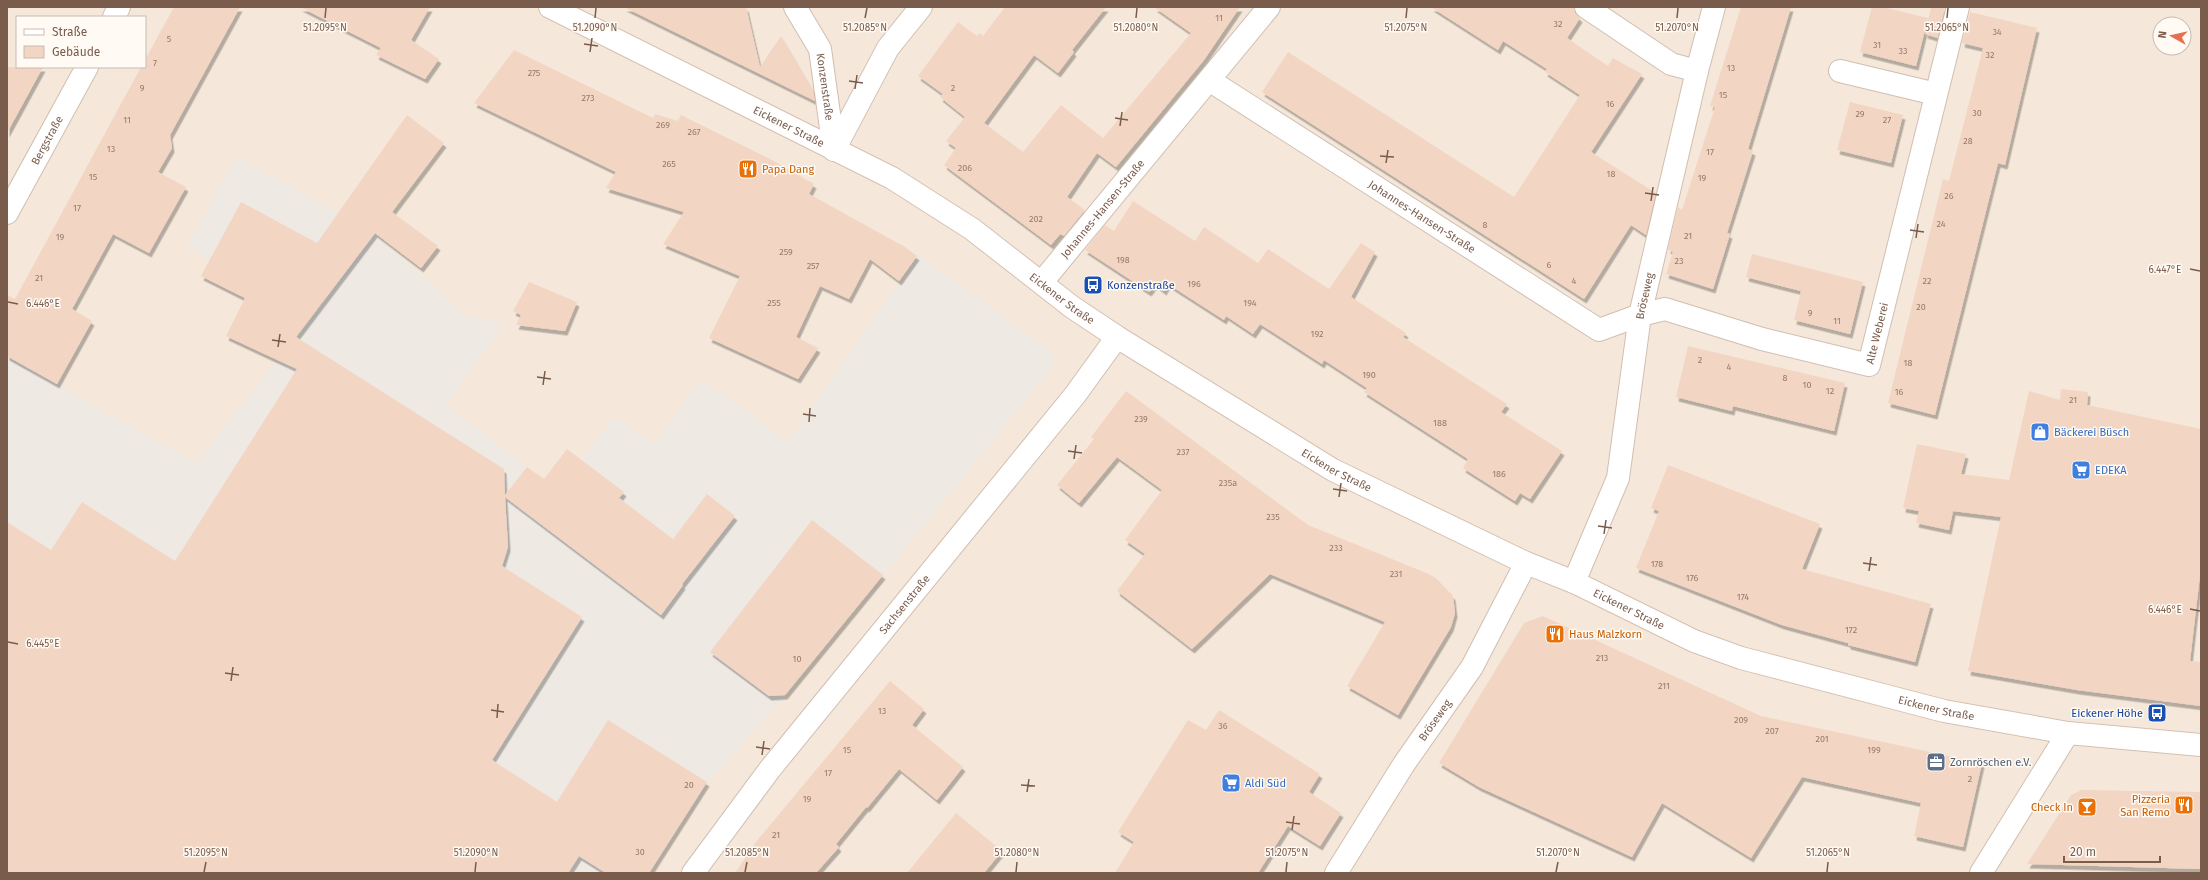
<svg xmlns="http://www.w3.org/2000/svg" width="2208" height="880" viewBox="0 0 2208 880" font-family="'Fira Sans',sans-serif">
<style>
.residential{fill:#f5e8da;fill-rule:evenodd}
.industrial{fill:#efe9e4}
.building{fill:#f3d5c3;filter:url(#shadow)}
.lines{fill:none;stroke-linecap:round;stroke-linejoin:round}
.street-casing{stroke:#d1beb0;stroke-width:24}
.secondary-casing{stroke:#d6c0b0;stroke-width:24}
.street{stroke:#fff;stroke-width:22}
.secondary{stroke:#fff;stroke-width:22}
.ticks{fill:none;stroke:#7a5c4d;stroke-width:1.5}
.labels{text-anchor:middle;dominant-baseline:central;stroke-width:3;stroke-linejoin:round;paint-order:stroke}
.number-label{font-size:9px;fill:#987a6a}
.street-label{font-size:11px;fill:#7a5c4d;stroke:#fffaf3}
.food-label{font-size:11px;fill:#c56008;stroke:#fffaf3;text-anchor:start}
.transit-label{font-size:11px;fill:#164399;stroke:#fffaf3;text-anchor:start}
.shop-label{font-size:11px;fill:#366cbe;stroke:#fffaf3;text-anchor:start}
.service-label{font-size:11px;fill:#4e5e75;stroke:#fffaf3;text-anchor:start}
.ticks-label{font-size:10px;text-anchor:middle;fill:#7a5c4d;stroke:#fffaf3;stroke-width:3;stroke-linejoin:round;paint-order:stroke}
</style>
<defs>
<filter id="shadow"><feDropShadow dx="2.5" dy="4.5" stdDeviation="0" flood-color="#0004"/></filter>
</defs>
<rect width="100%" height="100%" fill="#fdf6ec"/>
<path class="residential" d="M 7,7 L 2201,7 L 2201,873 L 7,873 ZM 17,17 L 145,17 L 145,67 L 17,67 ZM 2160,24 L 2184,24 L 2184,48 L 2160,48 Z"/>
<polygon class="industrial" points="236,156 376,234 466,316 505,323 446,405 559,491 613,417 655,444 699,381 728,397 787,442 919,255 1049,350 1052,353 1054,363 1051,369 783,698 709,782 649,873 7,873 7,357 196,463 312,316 187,247"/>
<g class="building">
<polygon points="174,7 240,7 170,135 172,148 158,172 186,187 149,253 113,234 72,309 92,321 57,384 7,356 7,295 15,299 141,67 145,67 145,60"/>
<polygon points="300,7 430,7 411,40 439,59 425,79 376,55 381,48"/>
<polygon points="624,7 746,7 760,67 781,36 813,90 815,101"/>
<polygon points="1005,7 1106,7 1072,50 1074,52 1058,73 1034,55 984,123 1023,152 1061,105 1103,138 1191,33 1154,7 1240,7 1204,60 1116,167 1097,153 1067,197 1085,210 1064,236 1060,234 1051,245 944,165 956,148 946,141 965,117 940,97 943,94 918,76 958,22 977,36 980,33 983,36"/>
<polygon points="1431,7 1574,7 1575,13 1580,18 1567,38 1608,66 1613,58 1642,74 1591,152 1656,193 1646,235 1631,225 1584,299 1262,92 1288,52 1514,197 1580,95 1545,72 1547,69 1503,41 1498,50"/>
<polygon points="1741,7 1791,7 1748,149 1753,151 1727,233 1730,234 1713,289 1666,274 1673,252 1668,249 1678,207 1682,210 1715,107 1710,106"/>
<polygon points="1872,7 1883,7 1928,18 1916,66 1860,52"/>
<polygon points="1931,7 1945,7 1938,38 1925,34"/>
<polygon points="1970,12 2037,28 2005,165 1998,163 1935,415 1888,403 1943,179 1949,181 1983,48 1962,43"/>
<polygon points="514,50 653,118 655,114 678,121 681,115 772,160 814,184 809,194 905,247 917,256 899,281 870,259 849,299 820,286 796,337 818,348 798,379 709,338 740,276 663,244 684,212 606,188 616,172 474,103"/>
<polygon points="7,67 43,67 7,133"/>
<polygon points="1850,102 1903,115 1891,163 1837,150"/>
<polygon points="407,115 444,143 392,212 438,246 421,268 375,233 296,337 504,469 505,495 527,467 544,479 567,449 624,492 619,498 673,539 707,494 735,516 682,584 683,585 661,615 505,497 508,547 502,566 582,617 492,760 557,802 608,720 707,782 649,873 606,873 579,856 568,873 7,873 7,522 51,550 82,502 175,561 297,369 226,336 245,298 201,276 241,202 317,243"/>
<polygon points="1133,201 1195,241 1204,227 1258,263 1268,249 1329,289 1361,243 1375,252 1351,297 1406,333 1403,337 1507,404 1501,412 1562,451 1530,499 1520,493 1515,501 1463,468 1468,459 1364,392 1367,388 1324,360 1322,364 1260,324 1253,334 1226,316 1224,320 1168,284 1164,291 1155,284 1149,292 1085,250 1105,225 1114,231"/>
<polygon points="1752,254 1863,282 1850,334 1794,320 1801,291 1746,277"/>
<polygon points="529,282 577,302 565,331 516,325 521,315 513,311"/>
<polygon points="1688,346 1845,383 1834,431 1733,406 1732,411 1676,397"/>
<polygon points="2061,389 2088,392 2087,405 2201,429 2201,566 2190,661 2201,662 2201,706 2077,690 1968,671 2001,517 1953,511 1949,530 1916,523 1919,511 1903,508 1917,444 1966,454 1961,474 2009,480 2029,391 2060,400"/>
<polygon points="1126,391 1308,525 1429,574 1437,579 1453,596 1455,613 1451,627 1398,715 1347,686 1385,622 1270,574 1192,649 1117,591 1145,554 1125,540 1162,490 1117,457 1079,503 1057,485 1094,439 1091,437"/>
<polygon points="1668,465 1820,524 1802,569 1931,604 1915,662 1848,645 1848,643 1782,625 1636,568 1659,511 1651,508"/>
<polygon points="812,520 883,575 785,695 769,696 710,652"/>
<polygon points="1543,616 1761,716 1982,763 1963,847 1914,836 1921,803 1802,777 1751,858 1662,803 1632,857 1479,787 1439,763 1524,623"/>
<polygon points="890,681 924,709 912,725 963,767 937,800 899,769 867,808 866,807 836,844 839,847 816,873 735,873 755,843"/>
<polygon points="1219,710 1320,774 1309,792 1341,813 1320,846 1288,826 1258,873 1115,873 1134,842 1118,832 1188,720 1206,730"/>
<polygon points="2082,790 2201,792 2201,869 2027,864 2071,795"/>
<polygon points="956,813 1002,851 984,873 907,873"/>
</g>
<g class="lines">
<defs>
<g id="street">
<path id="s1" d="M 795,7 L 820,49 L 834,150"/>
<polyline points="1586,7 1671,64 1697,71"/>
<polyline points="114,17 119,7"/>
<polyline points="1840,71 1936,94"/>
<path id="s2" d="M 1209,80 L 1599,330 L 1640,315 L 1665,309 L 1762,339 L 1869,365 L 1958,7"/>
<polyline points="834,150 888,48 921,7"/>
<path id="s3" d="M 7,213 L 87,67"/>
<path id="s4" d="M 1042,282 L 1269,7"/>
<path id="s5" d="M 1574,582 L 1618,478 L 1640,315 L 1697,71 L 1714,7"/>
<path id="s6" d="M 693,873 L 770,769 L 1075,395 L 1117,337"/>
<path id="s7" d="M 1336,873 L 1404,764 L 1472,667 L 1526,563"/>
<polyline points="1981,873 2068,733"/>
</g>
<g id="secondary">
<path id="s8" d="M 550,7 L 892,178 L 972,229 L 1072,307 L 1117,337 L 1333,470 L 1526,563 L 1574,582 L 1694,641 L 1741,658 L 1944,711 L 2068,733 L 2201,745"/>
</g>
</defs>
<use href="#street" class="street-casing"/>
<use href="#secondary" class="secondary-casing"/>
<use href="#street" class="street"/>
<use href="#secondary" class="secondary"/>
</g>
<path class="ticks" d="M 325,18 L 326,8M 595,18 L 596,8M 865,18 L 867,8M 1136,18 L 1137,8M 1406,18 L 1407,8M 1677,18 L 1678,8M 1947,18 L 1948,8M 584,44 L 598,46M 590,52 L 592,38M 849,81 L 863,83M 855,89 L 857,75M 1115,118 L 1128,120M 1120,126 L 1122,112M 1380,156 L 1394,157M 1386,163 L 1388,150M 1645,193 L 1659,195M 1651,201 L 1653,187M 1910,230 L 1924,232M 1916,238 L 1918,224M 2190,269 L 2200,271M 8,302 L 18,304M 272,340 L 286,342M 278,347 L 280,334M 537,377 L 551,379M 543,385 L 545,371M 803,414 L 816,416M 809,422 L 810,408M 1068,451 L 1082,453M 1074,459 L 1076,445M 1333,489 L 1347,491M 1339,497 L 1341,483M 1598,526 L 1612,528M 1604,534 L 1606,520M 1863,563 L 1877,565M 1869,571 L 1871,557M 2190,609 L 2200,611M 8,642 L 18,644M 225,673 L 239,675M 231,681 L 233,667M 491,710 L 504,712M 497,718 L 498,704M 756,747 L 770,749M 762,755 L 764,741M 1021,785 L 1035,786M 1027,792 L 1029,779M 1286,822 L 1300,824M 1292,830 L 1294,816M 204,872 L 206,862M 475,872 L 476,862M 745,872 L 747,862M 1016,872 L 1017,862M 1286,872 L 1287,862M 1556,872 L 1558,862M 1827,872 L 1828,862"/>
<defs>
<symbol id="restaurant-square" viewBox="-11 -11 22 22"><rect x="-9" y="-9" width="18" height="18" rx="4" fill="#e8710a" stroke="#fffaf3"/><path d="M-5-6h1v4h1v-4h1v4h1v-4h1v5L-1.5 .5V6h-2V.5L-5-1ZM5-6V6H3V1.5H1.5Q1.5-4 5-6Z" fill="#fff"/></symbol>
<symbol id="bus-square" viewBox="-11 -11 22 22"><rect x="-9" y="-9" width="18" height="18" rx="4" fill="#1a4fb4" stroke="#fffaf3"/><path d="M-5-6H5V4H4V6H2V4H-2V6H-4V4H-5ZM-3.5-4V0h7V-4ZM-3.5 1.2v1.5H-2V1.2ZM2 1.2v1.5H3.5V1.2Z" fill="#fff"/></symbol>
<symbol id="shop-square" viewBox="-11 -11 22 22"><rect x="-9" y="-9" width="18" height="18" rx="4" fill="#3f7fe0" stroke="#fffaf3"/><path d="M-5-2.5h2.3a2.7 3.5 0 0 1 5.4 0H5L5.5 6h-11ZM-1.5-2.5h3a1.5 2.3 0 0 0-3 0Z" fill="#fff"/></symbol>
<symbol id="supermarket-square" viewBox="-11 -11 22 22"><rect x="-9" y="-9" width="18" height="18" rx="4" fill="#3f7fe0" stroke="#fffaf3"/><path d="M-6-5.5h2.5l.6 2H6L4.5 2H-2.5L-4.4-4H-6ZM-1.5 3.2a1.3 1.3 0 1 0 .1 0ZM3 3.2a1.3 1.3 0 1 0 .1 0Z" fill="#fff"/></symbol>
<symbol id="office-square" viewBox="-11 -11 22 22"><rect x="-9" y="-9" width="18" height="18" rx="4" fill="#5c6f8a" stroke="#fffaf3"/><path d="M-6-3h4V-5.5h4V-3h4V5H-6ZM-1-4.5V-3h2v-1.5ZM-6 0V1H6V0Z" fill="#fff"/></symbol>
<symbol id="bar-square" viewBox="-11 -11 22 22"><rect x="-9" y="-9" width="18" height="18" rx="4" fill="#e8710a" stroke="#fffaf3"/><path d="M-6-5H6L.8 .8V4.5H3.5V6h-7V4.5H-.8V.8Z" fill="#fff"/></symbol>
</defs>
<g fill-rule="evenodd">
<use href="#restaurant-square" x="737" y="158" width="22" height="22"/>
<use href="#bus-square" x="1082" y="274" width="22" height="22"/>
<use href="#shop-square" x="2029" y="421" width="22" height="22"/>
<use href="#supermarket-square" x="2070" y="459" width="22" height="22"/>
<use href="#restaurant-square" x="1544" y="623" width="22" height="22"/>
<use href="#bus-square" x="2146" y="702" width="22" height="22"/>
<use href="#office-square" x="1925" y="751" width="22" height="22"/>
<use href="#supermarket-square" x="1220" y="772" width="22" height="22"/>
<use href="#restaurant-square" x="2173" y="794" width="22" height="22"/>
<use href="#bar-square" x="2076" y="796" width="22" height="22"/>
</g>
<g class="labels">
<g class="number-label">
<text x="1219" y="18">11</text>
<text x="1558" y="24">32</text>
<text x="1997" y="32">34</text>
<text x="169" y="39">5</text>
<text x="1877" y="45">31</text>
<text x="1903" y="51">33</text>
<text x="1990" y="55">32</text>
<text x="155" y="63">7</text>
<text x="1731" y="68">13</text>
<text x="534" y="73">275</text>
<text x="142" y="88">9</text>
<text x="953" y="88">2</text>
<text x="1723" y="95">15</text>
<text x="588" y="98">273</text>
<text x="1610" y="104">16</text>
<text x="1977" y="113">30</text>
<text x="1860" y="114">29</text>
<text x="127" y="120">11</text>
<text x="1887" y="120">27</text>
<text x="663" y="125">269</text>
<text x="694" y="132">267</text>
<text x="1968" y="141">28</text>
<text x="111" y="149">13</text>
<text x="1710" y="152">17</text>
<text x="669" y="164">265</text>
<text x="965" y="168">206</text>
<text x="1611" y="174">18</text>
<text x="93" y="177">15</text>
<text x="1702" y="178">19</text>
<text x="1949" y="196">26</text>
<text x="77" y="208">17</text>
<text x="1036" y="219">202</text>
<text x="1941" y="224">24</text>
<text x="1485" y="225">8</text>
<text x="1688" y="236">21</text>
<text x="60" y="237">19</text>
<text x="786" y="252">259</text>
<text x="1123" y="260">198</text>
<text x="1679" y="261">23</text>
<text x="1549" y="265">6</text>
<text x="813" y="266">257</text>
<text x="39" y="278">21</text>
<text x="1574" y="281">4</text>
<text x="1927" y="281">22</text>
<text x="1194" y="284">196</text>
<text x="774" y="303">255</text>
<text x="1250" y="303">194</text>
<text x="1921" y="307">20</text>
<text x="1810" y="313">9</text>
<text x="1837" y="321">11</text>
<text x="1317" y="334">192</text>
<text x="1700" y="360">2</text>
<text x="1908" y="363">18</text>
<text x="1729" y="367">4</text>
<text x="1369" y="375">190</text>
<text x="1785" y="378">8</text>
<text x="1807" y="385">10</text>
<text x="1830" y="391">12</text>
<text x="1899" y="392">16</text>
<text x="2073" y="400">21</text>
<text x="1141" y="419">239</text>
<text x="1440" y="423">188</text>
<text x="1183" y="452">237</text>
<text x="1499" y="474">186</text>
<text x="1228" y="483">235a</text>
<text x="1273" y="517">235</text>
<text x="1336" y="548">233</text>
<text x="1657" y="564">178</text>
<text x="1396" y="574">231</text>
<text x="1692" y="578">176</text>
<text x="1743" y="597">174</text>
<text x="1851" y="630">172</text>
<text x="1602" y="658">213</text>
<text x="797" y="659">10</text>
<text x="1664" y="686">211</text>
<text x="882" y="711">13</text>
<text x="1741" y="720">209</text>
<text x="1223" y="726">36</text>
<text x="1772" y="731">207</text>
<text x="1822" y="739">201</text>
<text x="847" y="750">15</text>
<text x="1874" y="750">199</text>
<text x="828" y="773">17</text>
<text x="1970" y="779">2</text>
<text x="689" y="785">20</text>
<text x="807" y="799">19</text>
<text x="776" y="835">21</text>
<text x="640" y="852">30</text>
</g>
<g class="street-label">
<text stroke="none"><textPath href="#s1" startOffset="87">Konzenstraße</textPath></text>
<text stroke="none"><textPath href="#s8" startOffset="267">Eickener Straße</textPath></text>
<text stroke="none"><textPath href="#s3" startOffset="83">Bergstraße</textPath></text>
<text stroke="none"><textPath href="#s4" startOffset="95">Johannes-Hansen-Straße</textPath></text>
<text stroke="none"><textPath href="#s2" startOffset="253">Johannes-Hansen-Straße</textPath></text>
<text stroke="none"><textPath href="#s5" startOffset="297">Bröseweg</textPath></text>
<text stroke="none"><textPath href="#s8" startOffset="591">Eickener Straße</textPath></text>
<text stroke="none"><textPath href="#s2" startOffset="777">Alte Weberei</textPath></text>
<text stroke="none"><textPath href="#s8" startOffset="915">Eickener Straße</textPath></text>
<text stroke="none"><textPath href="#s6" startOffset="342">Sachsenstraße</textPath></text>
<text stroke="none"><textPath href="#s8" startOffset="1239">Eickener Straße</textPath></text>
<text stroke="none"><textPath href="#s8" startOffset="1563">Eickener Straße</textPath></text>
<text stroke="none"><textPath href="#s7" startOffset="182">Bröseweg</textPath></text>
</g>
<g class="food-label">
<text x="762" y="169">Papa Dang</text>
<text x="1569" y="634">Haus Malzkorn</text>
<text x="2170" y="799" text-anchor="end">Pizzeria<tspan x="2170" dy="13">San Remo</tspan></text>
<text x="2073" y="807" text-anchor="end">Check In</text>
</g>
<g class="transit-label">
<text x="1107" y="285">Konzenstraße</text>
<text x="2143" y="713" text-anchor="end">Eickener Höhe</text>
</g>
<g class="shop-label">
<text x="2054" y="432">Bäckerei Büsch</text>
<text x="2095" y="470">EDEKA</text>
<text x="1245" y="783">Aldi Süd</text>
</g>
<g class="service-label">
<text x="1950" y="762">Zornröschen e.V.</text>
</g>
</g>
<g class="ticks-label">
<text x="325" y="31">51.2095°N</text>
<text x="595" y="31">51.2090°N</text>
<text x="865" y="31">51.2085°N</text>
<text x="1136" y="31">51.2080°N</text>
<text x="1406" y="31">51.2075°N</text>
<text x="1677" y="31">51.2070°N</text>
<text x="1947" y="31">51.2065°N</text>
<text x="2165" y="273">6.447°E</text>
<text x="43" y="307">6.446°E</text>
<text x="2165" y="613">6.446°E</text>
<text x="43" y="647">6.445°E</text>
<text x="206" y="856">51.2095°N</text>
<text x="476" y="856">51.2090°N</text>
<text x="747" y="856">51.2085°N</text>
<text x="1017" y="856">51.2080°N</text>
<text x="1287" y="856">51.2075°N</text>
<text x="1558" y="856">51.2070°N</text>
<text x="1828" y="856">51.2065°N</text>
</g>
<rect width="2208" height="880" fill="none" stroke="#7a5c4d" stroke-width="16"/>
<rect x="16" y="16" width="130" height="52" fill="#fffaf3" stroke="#cabbb1"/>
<rect x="24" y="29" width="20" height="6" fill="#ffffff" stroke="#cabbb1"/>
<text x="52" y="36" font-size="12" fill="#7a5c4d">Straße</text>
<rect x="24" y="46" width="20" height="12" fill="#f3d5c3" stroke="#cabbb1"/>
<text x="52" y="56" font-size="12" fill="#7a5c4d">Gebäude</text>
<g transform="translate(2172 36) rotate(278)"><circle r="19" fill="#fffaf3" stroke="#cabbb1"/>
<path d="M0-3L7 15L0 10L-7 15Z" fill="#e76f51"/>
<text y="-6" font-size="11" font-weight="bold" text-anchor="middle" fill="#7a5c4d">N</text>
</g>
<path d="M2064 856v6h96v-6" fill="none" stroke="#7a5c4d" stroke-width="2"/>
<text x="2070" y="856" font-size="12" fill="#7a5c4d" stroke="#fffaf3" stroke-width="3" paint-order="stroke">20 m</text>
</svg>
